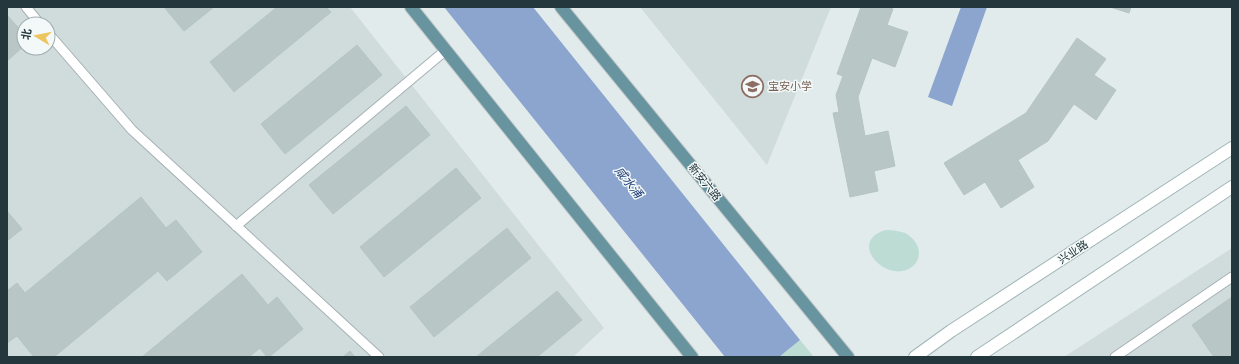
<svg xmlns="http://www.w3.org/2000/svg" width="1239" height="364" viewBox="0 0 1239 364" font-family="Mulish,'Noto Sans SC',sans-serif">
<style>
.built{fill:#d0dbdc;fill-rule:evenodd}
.green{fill:#bcdcd4}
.water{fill:#8ca5cf}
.building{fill:#b8c6c6;stroke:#b5c4c5}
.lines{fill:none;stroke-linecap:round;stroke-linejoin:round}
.service-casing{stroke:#a5b1b4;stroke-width:11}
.secondary-casing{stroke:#a1b5b7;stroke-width:14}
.primary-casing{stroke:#c1c7c8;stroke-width:14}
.service{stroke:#fff;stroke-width:9}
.secondary{stroke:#fff;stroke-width:12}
.primary{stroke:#6894a0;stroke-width:12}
.labels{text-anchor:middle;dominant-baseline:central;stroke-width:3;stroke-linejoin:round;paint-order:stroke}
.education-label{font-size:11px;fill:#785e54;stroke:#f3f8f8;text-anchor:start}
.street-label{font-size:11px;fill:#23373c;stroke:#f3f8f8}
.water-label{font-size:12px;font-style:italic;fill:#1f3e76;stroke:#f3f8f8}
</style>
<rect width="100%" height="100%" fill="#e2ebec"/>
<g class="built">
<path d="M 7,7 L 350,7 L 604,328 L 573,357 L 7,357 ZM 24,24 L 48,24 L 48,48 L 24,48 Z"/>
<polygon points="640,7 831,7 767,165"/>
<polygon points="1232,248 1232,357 1064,357"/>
</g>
<g class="green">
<path d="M 886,230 C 893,230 899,231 905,233 C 917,239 925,255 913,266 C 888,287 845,241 886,230 Z"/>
<polygon points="800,340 814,357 779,357"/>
</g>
<g class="water">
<polygon points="444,7 533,7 800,340 779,357 725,357"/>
<polygon points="961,7 987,7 952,106 928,97"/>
</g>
<g class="building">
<polygon points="164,7 214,7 184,31"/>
<polygon points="277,7 326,7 331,12 234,92 210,62"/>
<polygon points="861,7 888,7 893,9 887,25 908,32 895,67 872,58 858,97 865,136 888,131 895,166 874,171 878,191 850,197 833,113 839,112 836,95 843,76 837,74"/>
<polygon points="1110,7 1131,7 1129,13"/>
<polygon points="7,15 24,34 24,46 7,61"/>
<polygon points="1077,38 1106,59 1094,75 1116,90 1096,120 1074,104 1048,141 1018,160 1034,187 1001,208 985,182 964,195 944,163 1026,113"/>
<polygon points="357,45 382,75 285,154 261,124"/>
<polygon points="406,106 430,135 333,214 309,185"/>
<polygon points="456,168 481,198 384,277 360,247"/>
<polygon points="141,197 166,228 176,220 202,252 167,281 158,271 54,357 34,357 17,336 7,343 7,291 17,283 25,293"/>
<polygon points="7,211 22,229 7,241"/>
<polygon points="507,228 531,258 434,337 410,307"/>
<polygon points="242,274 268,305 277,297 303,329 269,357 267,357 260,348 249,357 142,357"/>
<polygon points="557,291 582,320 537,357 476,357"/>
<polygon points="1232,297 1232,357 1214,357 1192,325"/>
<polygon points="350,351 355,357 343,357"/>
</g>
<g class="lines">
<defs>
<g id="service">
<polyline points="26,7 40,24"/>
<polyline points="48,33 132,130 379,357"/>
<polyline points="236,226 446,50"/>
<polyline points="1115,357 1232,277"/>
</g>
<g id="secondary">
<polyline points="915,357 951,331 1232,148"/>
<polyline points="977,357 1232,187"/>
</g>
<g id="primary">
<polyline points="411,7 692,357"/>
<polyline points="561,7 848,357"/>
</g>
</defs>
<use href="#service" class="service-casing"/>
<use href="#secondary" class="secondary-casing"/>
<use href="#primary" class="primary-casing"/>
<use href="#service" class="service"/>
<use href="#secondary" class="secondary"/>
<use href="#primary" class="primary"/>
</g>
<defs>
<symbol id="school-ring" viewBox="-11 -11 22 22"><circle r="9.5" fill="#f3f8f8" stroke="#8d6e63" stroke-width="1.5"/><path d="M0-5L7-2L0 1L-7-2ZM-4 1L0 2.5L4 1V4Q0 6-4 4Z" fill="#8d6e63"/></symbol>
</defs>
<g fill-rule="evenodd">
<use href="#school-ring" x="740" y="74" width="25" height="25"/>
</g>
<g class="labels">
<g class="education-label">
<text x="768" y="86">宝安小学</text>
</g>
<g class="street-label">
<text transform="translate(705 182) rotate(51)">新安六路</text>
<text transform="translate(1073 252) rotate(-33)">兴业路</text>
</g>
<g class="water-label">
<text transform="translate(629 182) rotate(51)">咸水涌</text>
</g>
</g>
<rect width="1239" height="364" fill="none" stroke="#23373c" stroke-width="16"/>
<g transform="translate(36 36) rotate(280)"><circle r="19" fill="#f3f8f8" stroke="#a0abad"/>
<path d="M0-3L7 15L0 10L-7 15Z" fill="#ecc55f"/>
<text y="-6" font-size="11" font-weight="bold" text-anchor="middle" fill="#23373c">北</text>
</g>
</svg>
